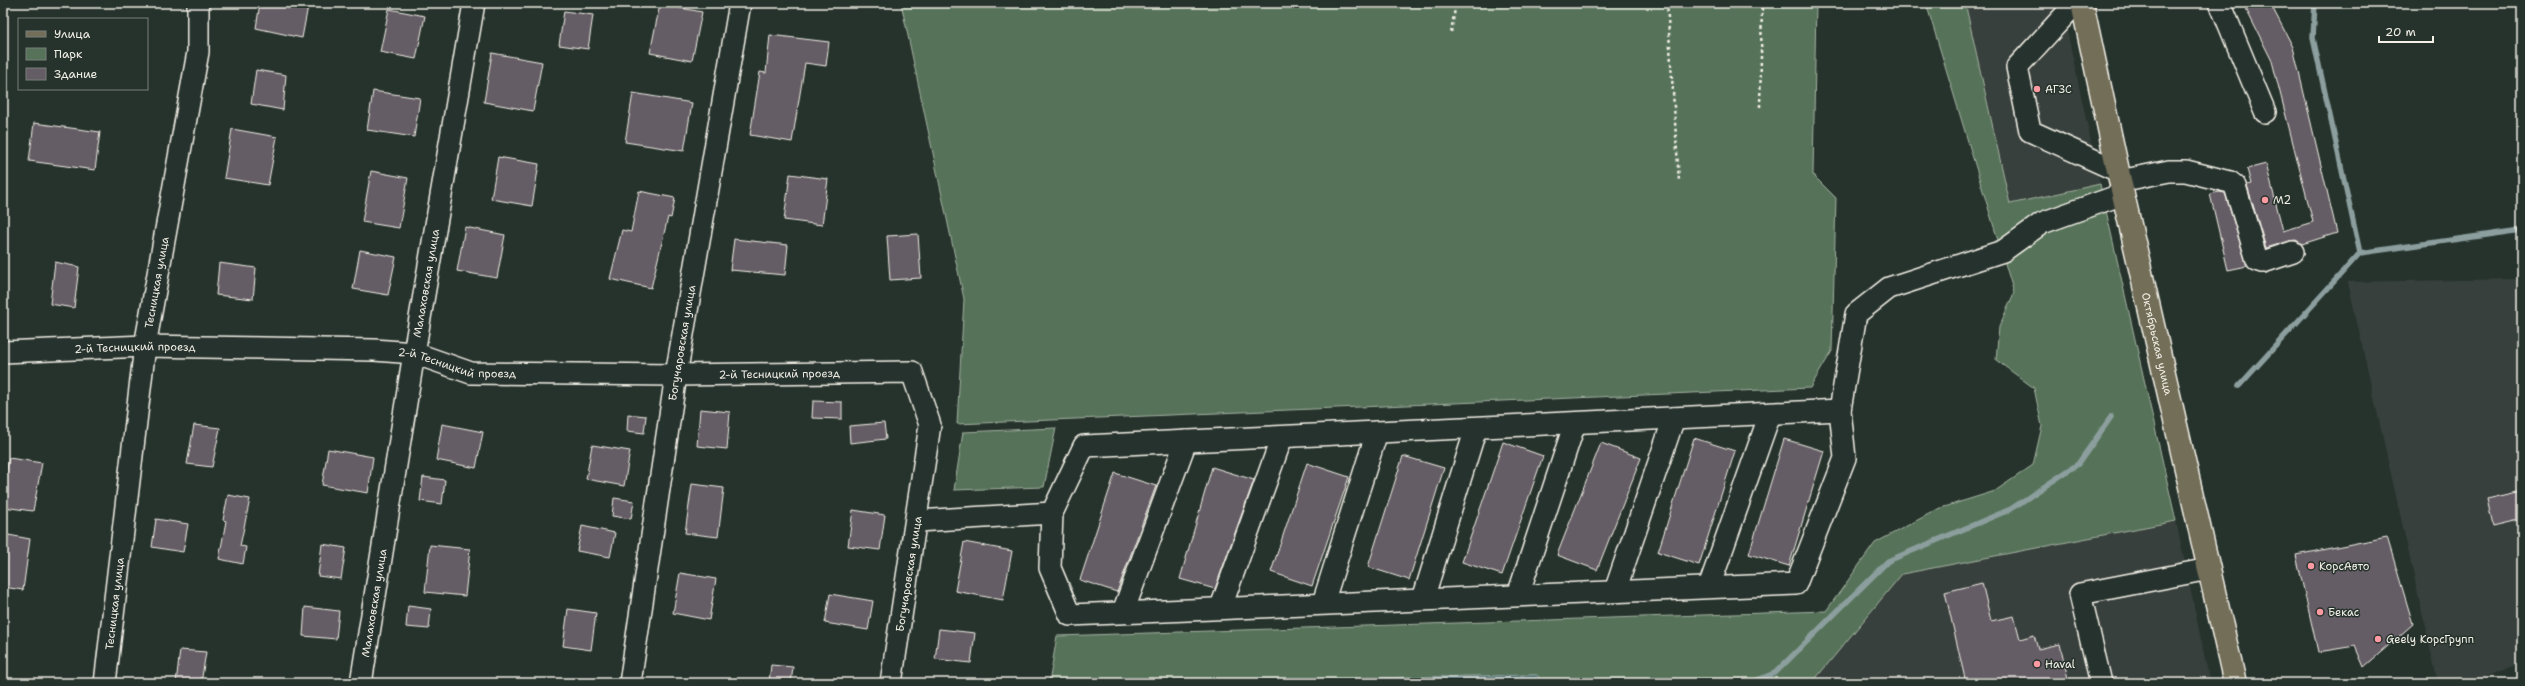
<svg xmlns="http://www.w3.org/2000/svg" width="2525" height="686" viewBox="0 0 2525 686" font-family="'Shantell Sans',sans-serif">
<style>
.built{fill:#39403e}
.green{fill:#56735a;stroke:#a5b2a1}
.water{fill:#47696d;stroke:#8c9f9e}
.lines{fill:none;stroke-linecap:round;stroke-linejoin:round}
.shore{stroke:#afbbb7;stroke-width:1}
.stream{stroke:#8c9f9e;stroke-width:5.5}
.building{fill:#655d65;stroke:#f4f1e8}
.minor-casing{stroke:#f4f1e8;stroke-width:24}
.major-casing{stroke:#f4f1e8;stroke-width:25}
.path{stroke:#f4f1e8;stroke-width:2.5;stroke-dasharray:3 3;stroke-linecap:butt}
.minor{stroke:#26332d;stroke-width:21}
.major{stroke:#726e59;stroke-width:22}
.poi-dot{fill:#ff9aa2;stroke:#26332d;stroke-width:1.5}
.labels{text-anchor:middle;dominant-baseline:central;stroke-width:3;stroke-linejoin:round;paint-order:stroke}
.poi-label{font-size:11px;fill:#f4f1e8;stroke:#26332d;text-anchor:start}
.street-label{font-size:11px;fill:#f4f1e8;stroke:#26332d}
</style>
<rect width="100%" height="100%" fill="#26332d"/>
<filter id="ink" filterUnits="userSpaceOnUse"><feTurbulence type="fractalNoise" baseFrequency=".025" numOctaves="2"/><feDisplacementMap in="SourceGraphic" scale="8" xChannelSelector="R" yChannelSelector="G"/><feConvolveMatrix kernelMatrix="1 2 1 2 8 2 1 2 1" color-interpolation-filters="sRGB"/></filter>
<g filter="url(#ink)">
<g class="built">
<polygon points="1982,3 2061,3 2100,184 2010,204 1966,7"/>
<polygon points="2522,279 2522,663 2468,683 2438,683 2348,282"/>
<polygon points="2176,521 2210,683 1812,683 1902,574"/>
</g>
<g class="green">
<polygon points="901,3 1816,3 1813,175 1836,198 1832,351 1810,388 957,424 964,299"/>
<polygon points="1926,3 1982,3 1966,7 2010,204 2100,184 2176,521 1902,574 1812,683 1543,683 1537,675 1367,678 1347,683 1049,683 1057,636 1826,611 1875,543 1938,509 1995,491 2033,465 2042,426 2034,388 1996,360 1999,327 2014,293"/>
<polygon points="1056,428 1044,487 954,490 963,432"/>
</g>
<polygon class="water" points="1537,675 1543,683 1347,683 1367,678"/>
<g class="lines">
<polyline class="shore" points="1364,683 1534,680 1538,683"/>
<g class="stream">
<polyline points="2315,3 2313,38 2360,253"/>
<polyline points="2239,386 2360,253 2522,230"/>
<polyline points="1750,683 1775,673 1888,561 2011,509 2078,464 2111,417"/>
</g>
</g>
<g class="building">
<polygon points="260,3 295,3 308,6 302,38 256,28"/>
<polygon points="2243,3 2270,3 2293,47 2337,233 2302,244 2296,240 2290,241 2266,248 2247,185 2251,184 2247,169 2266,164 2283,231 2313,222 2272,61"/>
<polygon points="660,4 702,12 692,61 650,53"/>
<polygon points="389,9 425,16 416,59 380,52"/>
<polygon points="564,11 593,15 588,49 559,45"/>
<polygon points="770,35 829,42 826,66 805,63 792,142 750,135 760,72 766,73"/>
<polygon points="492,53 542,62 533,111 484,102"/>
<polygon points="256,70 286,75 283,110 251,104"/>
<polygon points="373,91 420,98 414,137 367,130"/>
<polygon points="633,93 692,103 684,151 625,142"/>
<polygon points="34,123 100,132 95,170 29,161"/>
<polygon points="232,129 277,137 268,185 224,178"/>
<polygon points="498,157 539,164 532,206 491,199"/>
<polygon points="371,171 408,178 399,228 362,222"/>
<polygon points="790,174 828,179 822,225 784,220"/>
<polygon points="639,191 675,198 671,218 668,217 651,288 610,279 622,230 631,232"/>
<polygon points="2219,192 2225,193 2247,266 2228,270 2210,194"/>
<polygon points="465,227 505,235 497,278 457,271"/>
<polygon points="918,234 921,278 890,280 887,236"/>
<polygon points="734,239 788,245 785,275 730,270"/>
<polygon points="360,250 396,257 388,295 353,289"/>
<polygon points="55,262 79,267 74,308 50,304"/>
<polygon points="219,263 256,268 253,299 216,295"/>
<polygon points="813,401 842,402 842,419 812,418"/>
<polygon points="700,409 730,412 727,449 697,446"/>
<polygon points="628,414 646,416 644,433 627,431"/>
<polygon points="884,423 886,439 850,443 849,426"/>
<polygon points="442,424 483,432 476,468 436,460"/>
<polygon points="194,425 220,428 212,467 187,464"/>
<polygon points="1694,438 1735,451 1699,565 1658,552"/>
<polygon points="1784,439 1824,451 1789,566 1749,554"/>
<polygon points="1503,442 1543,456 1502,575 1462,562"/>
<polygon points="1601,443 1641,458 1597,570 1557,555"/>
<polygon points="592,445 630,451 624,486 586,479"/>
<polygon points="328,449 373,457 368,493 322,485"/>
<polygon points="1403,456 1444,468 1409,580 1368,567"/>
<polygon points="9,458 42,463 33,511 3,507 3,490"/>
<polygon points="1307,463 1349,477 1312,586 1271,572"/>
<polygon points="1212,467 1254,480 1215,589 1180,579"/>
<polygon points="1115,473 1156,486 1117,592 1080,580"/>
<polygon points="423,477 445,480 442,504 420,501"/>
<polygon points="692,484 724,488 718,537 685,533"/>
<polygon points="2522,491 2522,519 2493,526 2487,499"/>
<polygon points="228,495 250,499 240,546 246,547 243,564 219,559 226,521 223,520"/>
<polygon points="614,498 634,501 631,519 612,516"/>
<polygon points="853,510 885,515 880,550 848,546"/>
<polygon points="156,519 188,524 183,552 152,547"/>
<polygon points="582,526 615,533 610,557 577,551"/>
<polygon points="3,534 30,539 23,590 3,587"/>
<polygon points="2387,537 2413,624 2364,667 2355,646 2318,652 2296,555"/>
<polygon points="964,542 1012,551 1003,600 955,591"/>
<polygon points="322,544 346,548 341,579 318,576"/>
<polygon points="430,545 470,549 465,596 425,592"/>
<polygon points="680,573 716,579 709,620 673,613"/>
<polygon points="1982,583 1991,621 2014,616 2020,639 2034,635 2038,649 2060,644 2069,683 1966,683 1945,592"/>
<polygon points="830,594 873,601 868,630 825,623"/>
<polygon points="408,606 431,609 429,629 406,627"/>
<polygon points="305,607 339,611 336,639 303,636"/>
<polygon points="568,609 596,613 591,650 563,646"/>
<polygon points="939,629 975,633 971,663 935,659"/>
<polygon points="180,650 206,652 201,683 176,683"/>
<polygon points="771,665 793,667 791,683 769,682"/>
</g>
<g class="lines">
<defs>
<g id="minor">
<polyline points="2076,3 2017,67 2030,131 2118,171"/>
<polyline points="2220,3 2265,112"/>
<polyline points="2120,181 2169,171 2186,171 2230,182 2235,186 2257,260 2263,262 2293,252"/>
<path id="s1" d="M 3,352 L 145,346 L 374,350 L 414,353 L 471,373 L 676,375 L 912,372 L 930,425 L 891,683"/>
<polyline points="1052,513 1050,568 1070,615 1796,584 1845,458 1840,410 1856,314 1889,288 2003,251 2042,223 2123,194"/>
<polyline points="917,521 1052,513 1084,446 1840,410"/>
<polyline points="1709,587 1770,414"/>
<polyline points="1615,591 1674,418"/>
<polyline points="1518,595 1575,423"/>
<polyline points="1423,599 1476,428"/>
<polyline points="1323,603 1377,432"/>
<polyline points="1221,607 1282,437"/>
<polyline points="1123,612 1186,441"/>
<path id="s2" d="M 105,683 L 145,346 L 198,52 L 198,3"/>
<path id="s3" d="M 361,683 L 414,353 L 474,3"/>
<path id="s4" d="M 630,683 L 676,375 L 740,3"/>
<polyline points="2101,683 2080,594 2209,569"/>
</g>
<g id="major">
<path id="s5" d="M 2082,3 L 2123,194 L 2235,683"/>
</g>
</defs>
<use href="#minor" class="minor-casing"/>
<use href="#major" class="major-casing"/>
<g class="path">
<polyline points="1667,3 1679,181"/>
<polyline points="1451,32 1456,3"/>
<polyline points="1760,107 1762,3"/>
</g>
<use href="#minor" class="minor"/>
<use href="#major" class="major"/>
</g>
</g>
<g class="poi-dot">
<circle cx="2037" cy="89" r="4"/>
<circle cx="2265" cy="200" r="4"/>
<circle cx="2311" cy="566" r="4"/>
<circle cx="2320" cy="612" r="4"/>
<circle cx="2378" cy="639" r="4"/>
<circle cx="2037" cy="664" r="4"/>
</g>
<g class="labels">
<g class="poi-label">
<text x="2045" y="89">АГЗС</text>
<text x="2273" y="200">М2</text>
<text x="2319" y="566">КорсАвто</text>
<text x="2328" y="612">Бекас</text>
<text x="2386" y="639">Geely КорсГрупп</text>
<text x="2045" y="664">Haval</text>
</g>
<g class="street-label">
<text stroke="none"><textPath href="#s2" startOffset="404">Тесницкая улица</textPath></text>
<text stroke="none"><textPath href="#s3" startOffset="405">Малаховская улица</textPath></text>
<text stroke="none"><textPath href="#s4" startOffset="344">Богучаровская улица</textPath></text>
<text stroke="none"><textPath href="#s5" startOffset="349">Октябрьская улица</textPath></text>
<text stroke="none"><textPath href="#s1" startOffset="132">2-й Тесницкий проезд</textPath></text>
<text stroke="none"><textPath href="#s1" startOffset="456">2-й Тесницкий проезд</textPath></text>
<text stroke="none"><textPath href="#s1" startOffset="780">2-й Тесницкий проезд</textPath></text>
<text transform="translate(909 574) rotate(-81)">Богучаровская улица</text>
<text stroke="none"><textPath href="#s3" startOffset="81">Малаховская улица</textPath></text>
<text stroke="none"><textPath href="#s2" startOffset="80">Тесницкая улица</textPath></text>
</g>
</g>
<rect width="2525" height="686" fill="none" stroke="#26332d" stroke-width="16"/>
<rect x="8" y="8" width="2509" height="670" fill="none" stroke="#f4f1e8" stroke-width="1.5" filter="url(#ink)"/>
<rect x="18" y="18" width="130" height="72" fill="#26332d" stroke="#787f78"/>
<rect x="26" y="31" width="20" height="6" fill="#726e59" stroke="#787f78"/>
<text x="54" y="38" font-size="12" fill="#f4f1e8">Улица</text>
<rect x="26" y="48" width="20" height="12" fill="#56735a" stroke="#787f78"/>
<text x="54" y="58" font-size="12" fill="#f4f1e8">Парк</text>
<rect x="26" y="68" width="20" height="12" fill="#655d65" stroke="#787f78"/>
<text x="54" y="78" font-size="12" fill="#f4f1e8">Здание</text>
<path d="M2379 36v6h54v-6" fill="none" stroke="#f4f1e8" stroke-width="2"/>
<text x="2385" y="36" font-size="12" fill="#f4f1e8" stroke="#26332d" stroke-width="3" paint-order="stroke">20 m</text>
</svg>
